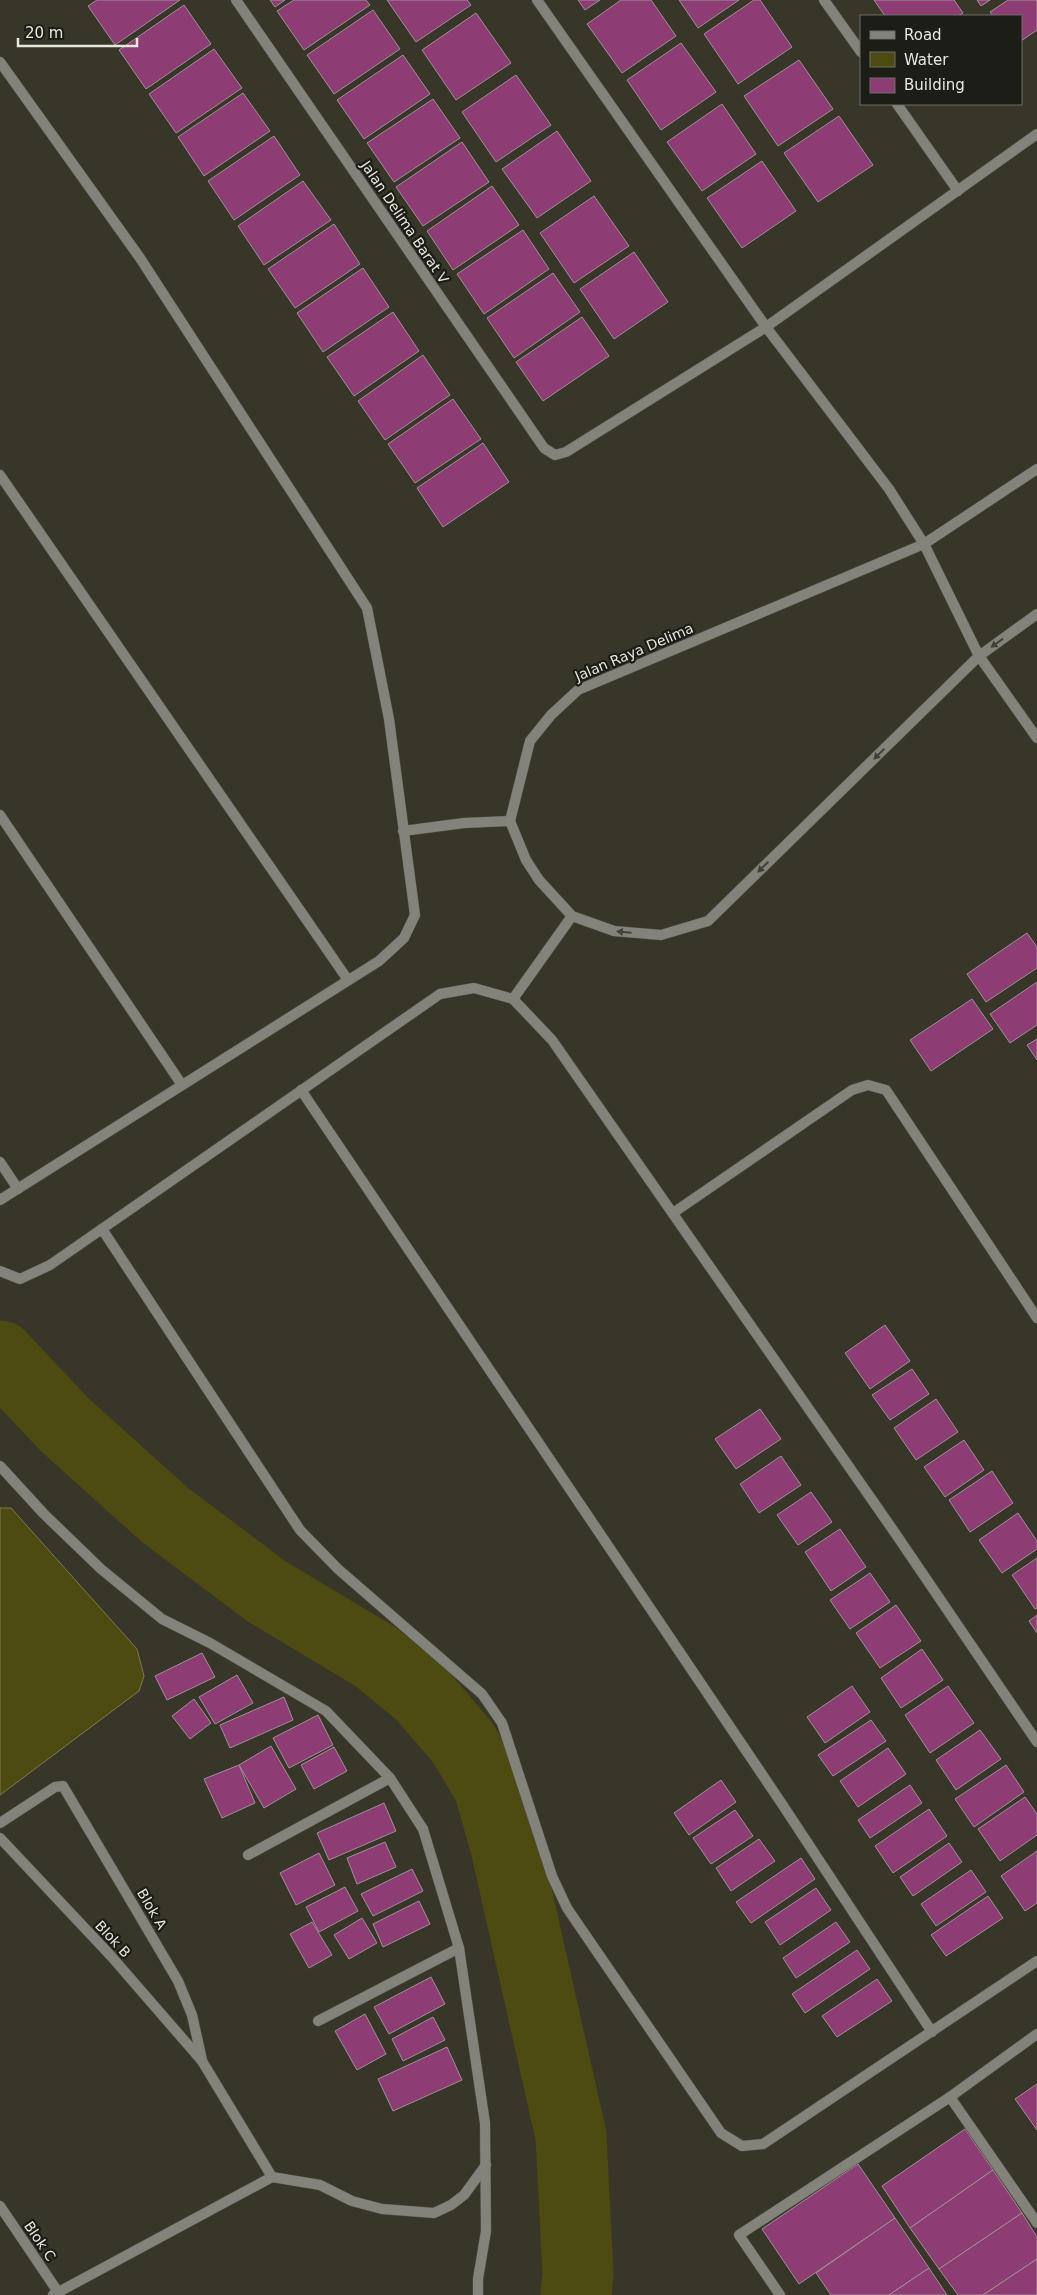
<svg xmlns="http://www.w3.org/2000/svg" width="1037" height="2295" viewBox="0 0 1037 2295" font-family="'DejaVu Sans',sans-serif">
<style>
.water{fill:#4d4b11;stroke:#7c7a4f}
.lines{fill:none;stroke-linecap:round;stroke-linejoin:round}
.river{stroke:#4d4b11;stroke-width:71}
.building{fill:#8d3d73;stroke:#a08f99}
.minor-casing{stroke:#535245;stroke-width:11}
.minor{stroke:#83837c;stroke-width:10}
.oneway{fill:#41413a}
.labels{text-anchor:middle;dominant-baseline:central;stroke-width:4.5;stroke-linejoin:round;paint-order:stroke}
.street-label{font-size:14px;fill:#e8e8df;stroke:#1d1d17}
</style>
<rect width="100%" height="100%" fill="#373628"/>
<polygon class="water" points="0,1508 11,1508 137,1649 144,1676 139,1691 0,1795"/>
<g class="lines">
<polyline class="river" points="0,1356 65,1425 165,1515 266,1591 376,1657 422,1695 463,1743 489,1787 506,1847 571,2136 578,2274 576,2295"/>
</g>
<g class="building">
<polygon points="97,0 180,0 115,45 88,6"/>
<polygon points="270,0 285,0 275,7"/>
<polygon points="294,0 366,0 370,5 304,50 277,11"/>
<polygon points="387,0 467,0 471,5 416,42"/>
<polygon points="578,0 600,0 585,10"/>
<polygon points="621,0 651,0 676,36 622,73 587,24"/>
<polygon points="679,0 739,0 698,28"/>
<polygon points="754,0 760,0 792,47 738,84 704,34"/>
<polygon points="874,0 954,0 963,13 958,16 885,16"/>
<polygon points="977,0 990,0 981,6"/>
<polygon points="1008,0 1037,0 1037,30 1021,41 1021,16 993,16 990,12"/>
<polygon points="184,5 211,44 146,89 119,50"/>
<polygon points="373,10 400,49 334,94 307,55"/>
<polygon points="476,13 511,63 456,100 422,50"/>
<polygon points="681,43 716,92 661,130 627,80"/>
<polygon points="214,49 242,88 176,133 149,94"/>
<polygon points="403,55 430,94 364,139 337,100"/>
<polygon points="799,60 833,109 778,146 744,96"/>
<polygon points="516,75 551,125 496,162 462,112"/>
<polygon points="243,93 270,131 204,176 178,137"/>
<polygon points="433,99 460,138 394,182 367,143"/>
<polygon points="722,104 756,154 702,191 667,142"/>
<polygon points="839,116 873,165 818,202 784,153"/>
<polygon points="557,131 591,181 537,218 502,169"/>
<polygon points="274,136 300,175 234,220 208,181"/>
<polygon points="462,142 489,182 423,226 396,187"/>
<polygon points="762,161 796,211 742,248 707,198"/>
<polygon points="303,181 331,220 264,265 238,226"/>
<polygon points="492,186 519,225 453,270 427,231"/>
<polygon points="594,196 629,246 574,283 540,233"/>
<polygon points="334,224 360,264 295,308 268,269"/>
<polygon points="523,230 549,269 484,314 457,274"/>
<polygon points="634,252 668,302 614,339 580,289"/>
<polygon points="363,268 389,307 323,352 297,313"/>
<polygon points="553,273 580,312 514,358 487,318"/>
<polygon points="393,312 419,351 354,396 327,357"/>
<polygon points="582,317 609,356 543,401 516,362"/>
<polygon points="423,355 450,395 385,440 358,401"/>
<polygon points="453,399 481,439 415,483 388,444"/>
<polygon points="483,443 509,482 443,527 417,488"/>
<polygon points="1027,933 1037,947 1037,968 986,1002 967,974"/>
<polygon points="1037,982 1037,1025 1010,1043 990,1014"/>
<polygon points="972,999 993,1029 931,1071 910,1040"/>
<polygon points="1037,1039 1037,1060 1027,1045"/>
<polygon points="885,1325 910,1361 870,1389 845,1353"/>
<polygon points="912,1369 929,1394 890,1420 872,1395"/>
<polygon points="936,1399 958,1432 916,1460 894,1428"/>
<polygon points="760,1409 781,1439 736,1469 715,1439"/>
<polygon points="964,1440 984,1470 945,1497 924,1467"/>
<polygon points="781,1456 801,1485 759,1513 740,1484"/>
<polygon points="992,1471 1013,1503 970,1532 949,1500"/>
<polygon points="811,1492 832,1522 798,1545 777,1515"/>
<polygon points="1018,1513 1037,1541 1037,1549 1002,1573 979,1540"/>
<polygon points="840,1529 866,1567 831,1591 805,1552"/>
<polygon points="1037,1558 1037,1608 1035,1609 1012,1575"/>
<polygon points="870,1573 890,1602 850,1629 830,1600"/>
<polygon points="896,1605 921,1641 880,1668 856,1633"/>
<polygon points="1037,1615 1037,1633 1029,1621"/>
<polygon points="922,1649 943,1680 901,1708 881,1678"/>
<polygon points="202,1653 215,1677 167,1700 155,1676"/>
<polygon points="237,1675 253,1703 215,1724 199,1697"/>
<polygon points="852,1686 870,1712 825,1743 807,1717"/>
<polygon points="948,1686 974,1723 930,1753 905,1715"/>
<polygon points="284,1697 293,1720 230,1748 220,1725"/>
<polygon points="194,1699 211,1723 190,1739 172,1716"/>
<polygon points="318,1715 333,1745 289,1768 273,1738"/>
<polygon points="871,1720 886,1741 833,1776 818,1755"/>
<polygon points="980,1730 1001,1759 956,1790 936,1760"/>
<polygon points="271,1746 296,1789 264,1808 239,1765"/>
<polygon points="334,1747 347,1771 314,1789 301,1765"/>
<polygon points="888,1748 906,1774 858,1807 840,1781"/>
<polygon points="239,1765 255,1803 222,1818 204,1779"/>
<polygon points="1006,1765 1024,1792 974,1827 955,1799"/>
<polygon points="721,1780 736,1802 689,1835 674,1813"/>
<polygon points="910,1785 922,1803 870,1838 858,1820"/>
<polygon points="1025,1797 1037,1814 1037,1835 1000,1861 978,1829"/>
<polygon points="384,1803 396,1831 329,1860 317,1833"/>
<polygon points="929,1809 947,1836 893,1873 875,1846"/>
<polygon points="735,1810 753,1836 711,1864 693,1838"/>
<polygon points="759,1839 775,1861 731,1891 716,1868"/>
<polygon points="385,1842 396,1867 357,1884 347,1858"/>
<polygon points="949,1843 962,1862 913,1896 900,1877"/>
<polygon points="1037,1851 1037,1903 1025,1911 1001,1876"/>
<polygon points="319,1853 335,1885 296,1905 280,1873"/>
<polygon points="801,1858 815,1879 751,1923 736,1902"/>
<polygon points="412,1869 423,1891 373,1916 361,1894"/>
<polygon points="971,1870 986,1892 936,1926 921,1904"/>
<polygon points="345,1887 358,1911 319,1932 306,1907"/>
<polygon points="816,1888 831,1910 780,1945 765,1922"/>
<polygon points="988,1896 1003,1918 946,1956 931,1935"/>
<polygon points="419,1901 430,1924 383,1947 373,1924"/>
<polygon points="362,1918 377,1943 349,1959 334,1935"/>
<polygon points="312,1922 332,1955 309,1968 290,1934"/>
<polygon points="836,1922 850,1942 796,1978 783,1958"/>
<polygon points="857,1950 870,1969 805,2013 792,1994"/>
<polygon points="431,1977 445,2004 389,2034 374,2007"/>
<polygon points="877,1979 892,2001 837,2037 822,2016"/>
<polygon points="365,2014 386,2054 357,2070 335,2031"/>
<polygon points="433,2017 445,2040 403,2061 392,2039"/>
<polygon points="447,2047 462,2080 393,2111 378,2079"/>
<polygon points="1037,2084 1037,2130 1015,2099"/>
<polygon points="965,2129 993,2170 910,2228 882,2186"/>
<polygon points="858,2164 895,2218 799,2284 762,2229"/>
<polygon points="993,2170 1022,2213 939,2269 910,2228"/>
<polygon points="1022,2213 1037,2237 1037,2259 983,2295 958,2295 939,2269"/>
<polygon points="895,2218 929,2268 889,2295 831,2295 816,2273"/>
<polygon points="1037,2259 1037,2295 983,2295"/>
<polygon points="929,2268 947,2295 889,2295"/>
</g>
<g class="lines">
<defs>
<g id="minor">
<polyline points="236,0 544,448 555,455 566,452 766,327 1037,134"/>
<polyline points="537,0 766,327 889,489 924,544 979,656 1037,738"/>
<polyline points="824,0 861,52"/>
<polyline points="0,62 140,258 367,608 389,719 415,915 404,938 379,961 0,1200"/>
<polyline points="897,104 958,191"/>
<polyline points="1037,469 924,544 578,690 551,715 530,741 510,821 526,860 539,880 572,916 614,931 661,935 708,921 979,656 1037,614"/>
<polyline points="0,475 348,980"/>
<polyline points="0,815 182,1085"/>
<polyline points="403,831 464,823 510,821"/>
<polyline points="513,999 572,916"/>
<polyline points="301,1090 782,1804 932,2032"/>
<polyline points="0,1162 18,1189"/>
<polyline points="673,1213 852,1090 868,1085 886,1090 1037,1318"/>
<polyline points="102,1229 300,1530 338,1569 482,1694 502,1723 552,1876 567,1908 721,2133 742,2146 763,2144 1037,1961"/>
<polyline points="0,1271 20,1279 50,1265 440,994 474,988 513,999 552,1040 893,1530 1037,1742"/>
<polyline points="0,1466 44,1514 101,1569 162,1619 210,1643 326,1711 390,1778 423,1829 459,1948 485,2123 486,2231 478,2279 478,2295"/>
<polyline points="0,1823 55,1787 63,1786 178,1981 192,2015 202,2060"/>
<polyline points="0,1838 111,1956 202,2061 272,2177"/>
<polyline points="248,1855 390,1778"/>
<polyline points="318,2021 459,1948"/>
<polyline points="950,2097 1037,2223"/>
<polyline points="0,2206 58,2292"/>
<polyline points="53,2295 272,2177 320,2185 352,2201 382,2209 434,2213 451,2205 464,2195 486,2165"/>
<polyline points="780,2295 739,2235 950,2097 1037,2034"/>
</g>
</defs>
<use href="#minor" class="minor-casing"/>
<use href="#minor" class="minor"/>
</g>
<defs><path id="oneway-solid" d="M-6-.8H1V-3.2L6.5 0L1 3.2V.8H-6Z" transform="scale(1.25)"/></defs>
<g class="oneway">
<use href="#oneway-solid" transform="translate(997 643) rotate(144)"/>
<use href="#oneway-solid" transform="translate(879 754) rotate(136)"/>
<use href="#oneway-solid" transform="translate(763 867) rotate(136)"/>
<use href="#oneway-solid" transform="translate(624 932) rotate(-175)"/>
</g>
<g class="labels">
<g class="street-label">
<text transform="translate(405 222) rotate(56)">Jalan Delima Barat V</text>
<text transform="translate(634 652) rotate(-23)">Jalan Raya Delima</text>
<text transform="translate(152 1909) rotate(60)">Blok A</text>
<text transform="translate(113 1939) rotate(47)">Blok B</text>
<text transform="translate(40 2241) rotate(56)">Blok C</text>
</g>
</g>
<rect x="860" y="15" width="162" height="90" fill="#1d1d17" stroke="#6e6e67"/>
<rect x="870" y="31" width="25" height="8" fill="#83837c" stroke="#6e6e67"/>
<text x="904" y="40" font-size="15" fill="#e8e8df">Road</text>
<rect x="870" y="52" width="25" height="15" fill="#4d4b11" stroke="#6e6e67"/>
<text x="904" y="65" font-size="15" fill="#e8e8df">Water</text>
<rect x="870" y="78" width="25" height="15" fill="#8d3d73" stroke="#6e6e67"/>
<text x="904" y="90" font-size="15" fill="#e8e8df">Building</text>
<path d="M18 38v8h119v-8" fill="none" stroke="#e8e8df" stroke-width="2.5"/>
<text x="25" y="38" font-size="15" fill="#e8e8df" stroke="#1d1d17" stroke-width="4" paint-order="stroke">20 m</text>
</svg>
